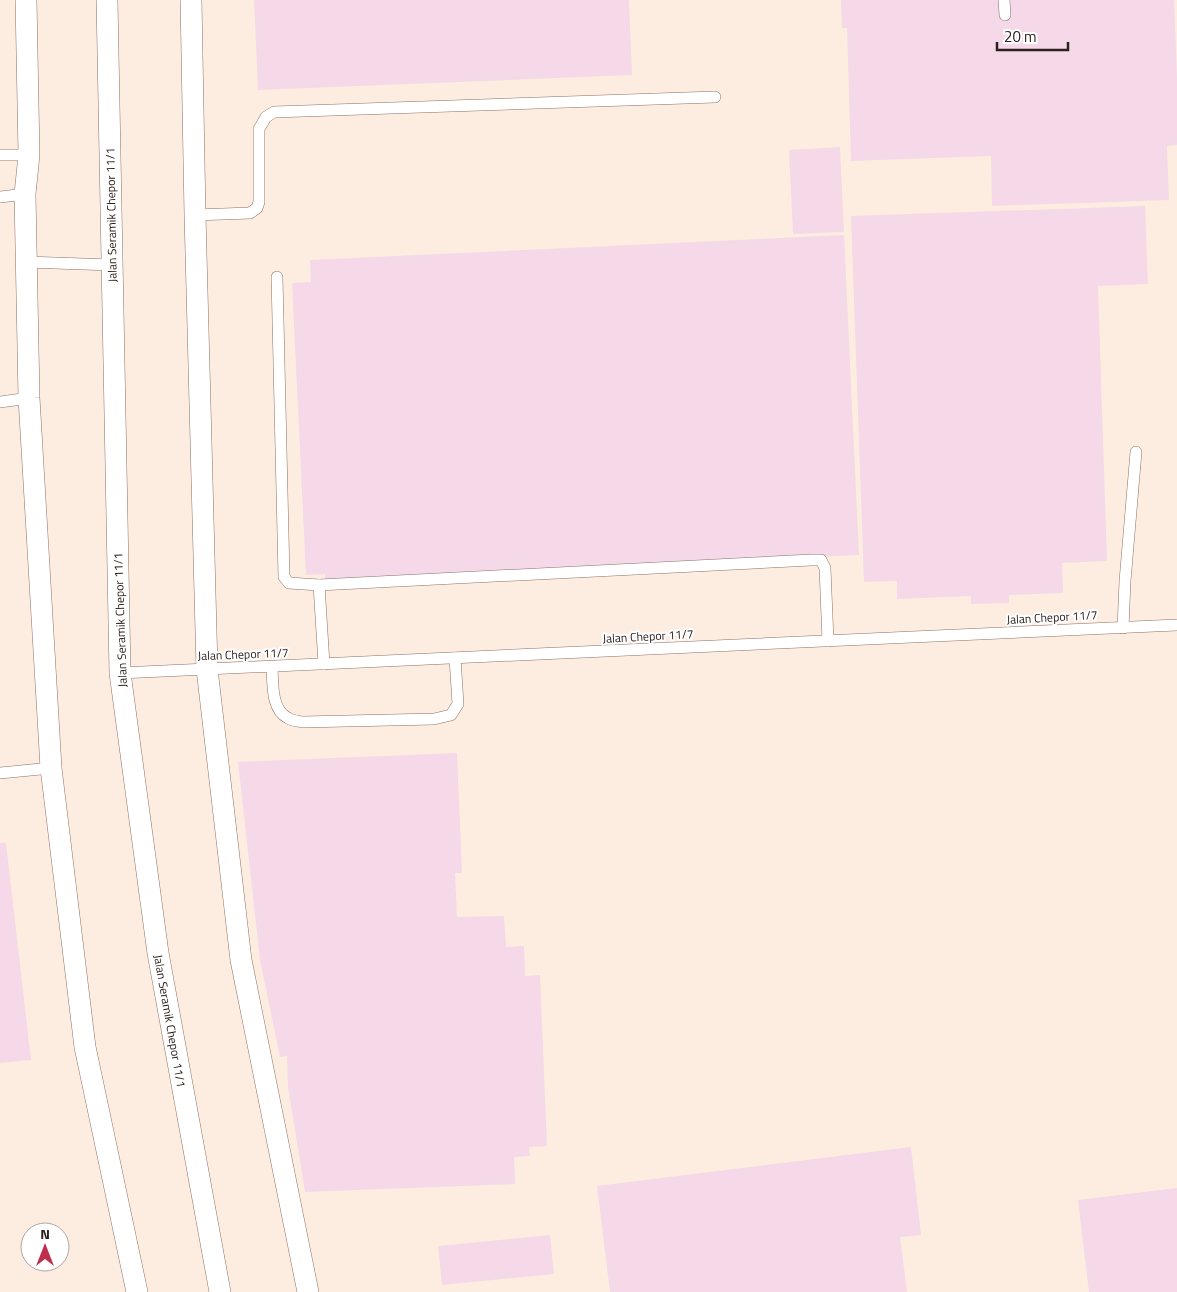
<svg xmlns="http://www.w3.org/2000/svg" width="1177" height="1292" viewBox="0 0 1177 1292" font-family="'Titillium Web',sans-serif">
<style>
.industrial{fill:#fdede1;fill-rule:evenodd}
.building{fill:#f5d9e8}
.lines{fill:none;stroke-linecap:round;stroke-linejoin:round}
.lane-casing{stroke:#8c7166;stroke-width:12}
.street-casing{stroke:#8c7166;stroke-width:22}
.lane{stroke:#fff;stroke-width:11}
.street{stroke:#fff;stroke-width:21}
.labels{text-anchor:middle;dominant-baseline:central;stroke-width:4;stroke-linejoin:round;paint-order:stroke}
.street-label{font-size:12px;fill:#2c211d;stroke:#fff}
</style>
<rect width="100%" height="100%" fill="#fff9f6"/>
<path class="industrial" d="M 0,0 L 1177,0 L 1177,1292 L 0,1292 ZM 30,1232 L 60,1232 L 60,1262 L 30,1262 Z"/>
<g class="building">
<polygon points="254,0 629,0 632,75 258,90"/>
<polygon points="841,0 1174,0 1177,77 1177,145 1167,146 1169,200 992,206 991,156 851,161 847,28 842,28"/>
<polygon points="840,147 844,232 793,234 789,150"/>
<polygon points="1145,206 1148,284 1098,286 1107,561 1062,563 1063,593 1009,595 1009,603 971,604 971,596 897,599 897,581 864,582 851,216"/>
<polygon points="844,235 859,555 325,580 325,574 306,575 292,283 311,282 310,260"/>
<polygon points="457,753 462,873 455,873 457,917 504,916 506,947 524,946 525,976 540,975 547,1146 529,1147 530,1156 514,1157 515,1184 305,1192 288,1087 287,1056 280,1057 260,960 238,762"/>
<polygon points="0,843 6,843 31,1060 0,1063"/>
<polygon points="911,1147 921,1235 900,1237 907,1292 610,1292 597,1186"/>
<polygon points="1177,1188 1177,1292 1089,1292 1078,1200"/>
<polygon points="550,1235 554,1274 442,1285 438,1246"/>
</g>
<g class="lines">
<defs>
<g id="lane">
<polyline points="1004,0 1005,15"/>
<polyline points="0,155 29,155"/>
<polyline points="0,197 25,194"/>
<polyline points="195,215 250,213 257,208 259,202 259,129 266,117 274,112 715,97"/>
<polyline points="26,262 112,265"/>
<polyline points="277,277 284,577 289,583 319,585"/>
<polyline points="0,402 29,398"/>
<polyline points="1123,628 1125,581 1136,452"/>
<polyline points="324,664 319,585 811,560 821,560 825,568 828,641"/>
<path d="M 272,667 C 273,683 271,710 288,718 C 292,721 298,721 303,722 L 434,719 L 451,715 L 458,704 L 455,658"/>
<polyline points="120,673 1177,625"/>
<polyline points="0,773 51,768"/>
</g>
<g id="street">
<polyline points="26,0 29,155 25,194 29,398 51,768 85,1047 137,1292"/>
<polyline points="107,0 120,673 158,953 220,1292"/>
<polyline points="191,0 195,215 207,669 241,960 308,1292"/>
</g>
</defs>
<use href="#lane" class="lane-casing"/>
<use href="#street" class="street-casing"/>
<use href="#lane" class="lane"/>
<use href="#street" class="street"/>
</g>
<g class="labels">
<g class="street-label">
<text transform="translate(111 215) rotate(-91)">Jalan Seramik Chepor 11/1</text>
<text transform="translate(1052 617) rotate(-3)">Jalan Chepor 11/7</text>
<text transform="translate(120 620) rotate(-92)">Jalan Seramik Chepor 11/1</text>
<text transform="translate(648 636) rotate(-3)">Jalan Chepor 11/7</text>
<text transform="translate(243 654) rotate(-2)">Jalan Chepor 11/7</text>
<text transform="translate(170 1021) rotate(80)">Jalan Seramik Chepor 11/1</text>
</g>
</g>
<g transform="translate(45 1247)"><circle r="24" fill="#ffffff" stroke="#aba6a5"/>
<path d="M0-4L9 19L0 12L-9 19Z" fill="#be2d4b"/>
<text y="-8" font-size="14" font-weight="bold" text-anchor="middle" fill="#2c211d">N</text>
</g>
<path d="M997 42v8h71v-8" fill="none" stroke="#2c211d" stroke-width="2.5"/>
<text x="1004" y="42" font-size="15" fill="#2c211d" stroke="#ffffff" stroke-width="4" paint-order="stroke">20 m</text>
</svg>
